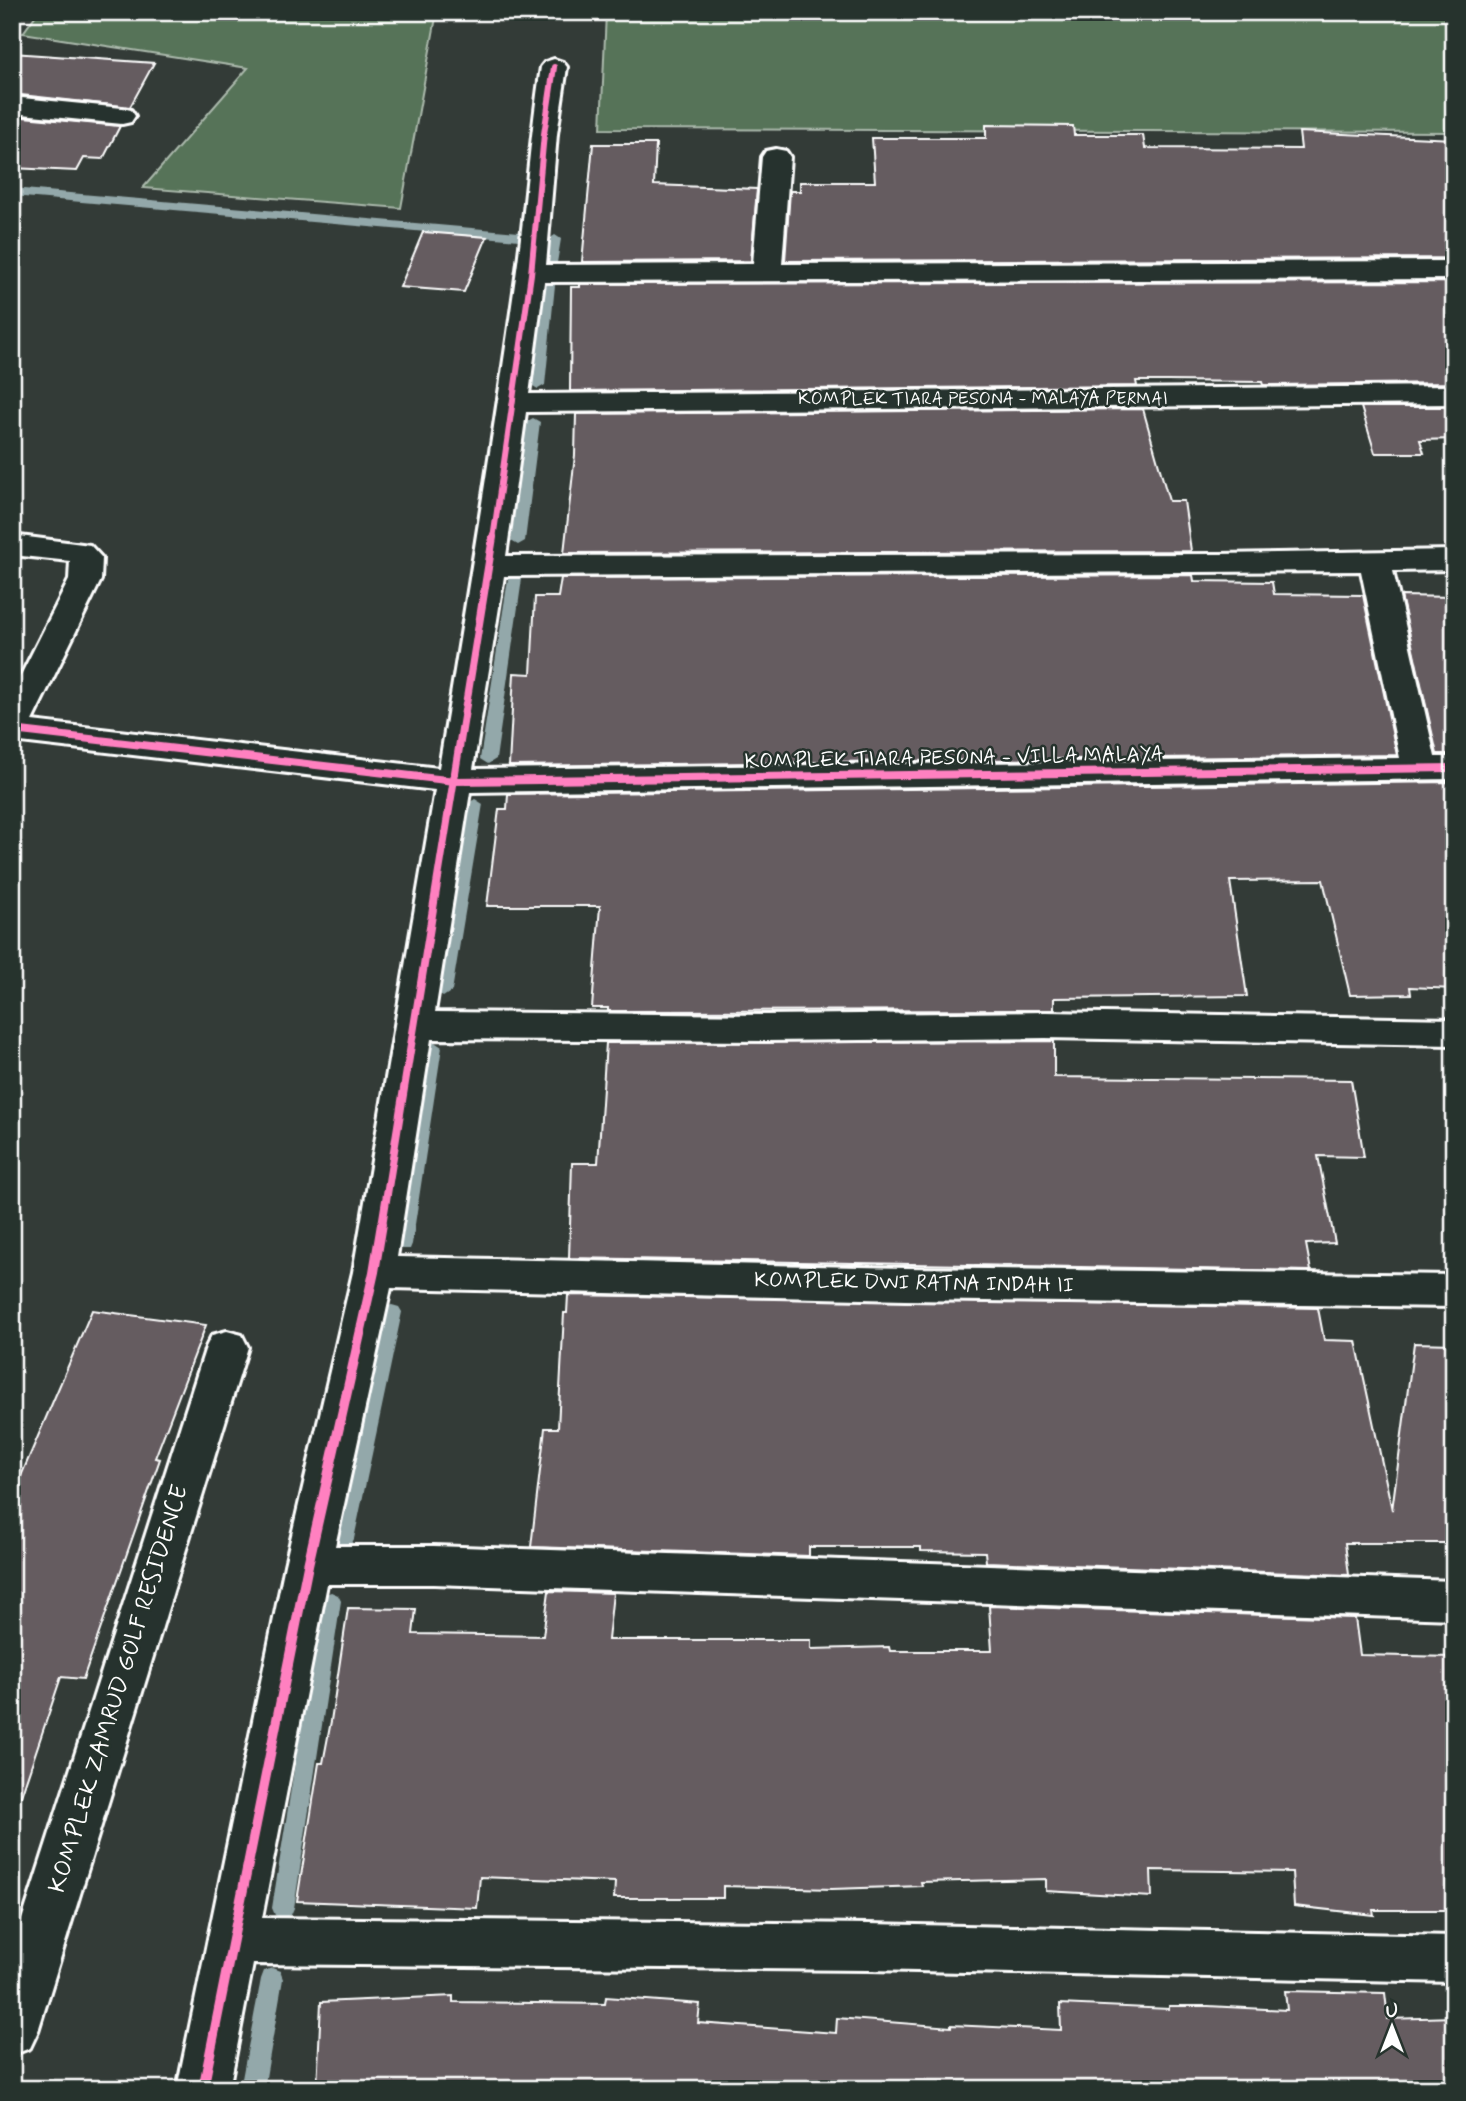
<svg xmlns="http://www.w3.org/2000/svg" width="1466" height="2101" viewBox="0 0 1466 2101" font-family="Mynerve,sans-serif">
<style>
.green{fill:#577359;stroke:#abb9ac;stroke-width:2}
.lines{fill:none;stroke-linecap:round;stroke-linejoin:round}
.stream{fill:#93a8aa;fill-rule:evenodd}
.building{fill:#655b61;stroke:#fff;stroke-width:2}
.minor-casing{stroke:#fff;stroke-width:6}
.minor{fill:#26332d;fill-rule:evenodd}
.cycleway-far2-casing{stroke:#26332d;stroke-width:10}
.cycleway-far1-casing{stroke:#26332d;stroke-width:12}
.cycleway-casing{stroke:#26332d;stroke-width:15}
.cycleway-far2{stroke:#ff80c0;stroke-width:6}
.cycleway-far1{stroke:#ff80c0;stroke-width:8}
.cycleway{stroke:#ff80c0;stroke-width:10}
.labels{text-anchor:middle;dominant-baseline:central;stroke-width:5;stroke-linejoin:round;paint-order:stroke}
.far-street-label{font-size:18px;fill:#fff;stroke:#26332d}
.street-label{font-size:21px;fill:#fff;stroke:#26332d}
.near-street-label{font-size:24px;fill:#fff;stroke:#26332d}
</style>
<rect width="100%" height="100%" fill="#333b37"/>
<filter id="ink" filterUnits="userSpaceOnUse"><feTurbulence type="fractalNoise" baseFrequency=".0143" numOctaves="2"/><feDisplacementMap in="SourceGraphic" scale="14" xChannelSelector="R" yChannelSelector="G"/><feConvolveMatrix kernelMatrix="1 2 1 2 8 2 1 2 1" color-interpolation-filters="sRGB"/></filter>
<g filter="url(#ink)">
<g class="green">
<polygon points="38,12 437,12 401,208 143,188 248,68 23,33"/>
<polygon points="606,12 1454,12 1454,132 601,129"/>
</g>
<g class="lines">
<g class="stream">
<polygon points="12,188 519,232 525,236 519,240 12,196"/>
<polygon points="555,235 561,239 557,263 551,267 545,263 549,239"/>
<polygon points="548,281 555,285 545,385 538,389 531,385 541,285"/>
<polygon points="533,418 540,422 525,541 518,545 511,541 526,422"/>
<polygon points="515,575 522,579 496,759 488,764 480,759 508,579"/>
<polygon points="475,799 483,804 452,991 443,997 434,991 467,804"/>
<polygon points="433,1041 442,1047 412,1244 410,1249 396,1249 394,1244 424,1047"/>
<polygon points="392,1305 399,1307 402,1312 354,1539 351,1545 344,1547 337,1545 334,1539 382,1312 385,1307"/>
<polygon points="331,1592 338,1595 341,1601 294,1908 291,1915 283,1918 275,1915 272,1908 321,1601 324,1595"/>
<polygon points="272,1968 280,1971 283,1979 264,2089 240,2089 261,1979 264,1971"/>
</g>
</g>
<g class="building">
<polygon points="12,53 154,63 130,107 12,94"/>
<polygon points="12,116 120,126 103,159 84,158 77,171 12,168"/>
<polygon points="986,125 1073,126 1074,135 1143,135 1145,148 1301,149 1299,132 1454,139 1454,258 785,261 790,191 800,191 800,182 875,182 872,138 986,138"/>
<polygon points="593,144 656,144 654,185 757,189 751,261 582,262"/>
<polygon points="423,232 487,237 464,292 400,287"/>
<polygon points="1454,282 1454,383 1270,385 1263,385 1262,382 1167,381 1136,381 1137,386 570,391 571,287 580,287 580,284"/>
<polygon points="1361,407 1454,407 1454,439 1420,440 1424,453 1375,453"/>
<polygon points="1143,409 1169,501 1184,501 1191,551 564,553 575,455 576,414"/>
<polygon points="1193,575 1194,581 1272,582 1274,594 1363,595 1397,755 509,766 514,673 531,674 535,597 558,597 561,578"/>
<polygon points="1401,596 1454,597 1454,754 1437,754"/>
<polygon points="1454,782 1454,989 1410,987 1411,994 1350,995 1323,880 1230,881 1247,996 1054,998 1054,1010 608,1011 608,1008 592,1008 600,906 487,906 499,809 507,809 508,794"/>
<polygon points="1054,1041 1054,1077 1351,1080 1364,1157 1318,1156 1335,1243 1306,1244 1311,1271 569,1258 572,1163 598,1163 606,1043"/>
<polygon points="568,1295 1318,1308 1324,1340 1356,1341 1392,1510 1414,1343 1454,1344 1454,1543 1345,1543 1349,1575 986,1562 985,1552 921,1551 921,1547 809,1547 809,1556 531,1547 545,1428 558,1428 564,1313 567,1313"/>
<polygon points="92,1310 206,1325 155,1458 160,1459 83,1679 61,1677 21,1796 12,1795 12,1497"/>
<polygon points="549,1591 613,1593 608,1640 811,1640 811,1649 889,1647 890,1651 992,1651 989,1606 1355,1618 1360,1655 1454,1657 1454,1910 1373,1910 1374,1915 1294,1906 1292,1872 1151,1870 1152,1897 1046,1891 1046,1879 921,1882 922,1886 832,1889 723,1886 723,1898 614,1898 615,1882 480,1877 477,1908 297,1901 319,1763 323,1763 331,1721 348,1608 416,1609 413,1634 543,1636"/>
<polygon points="1285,1991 1385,1993 1388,2019 1454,2017 1454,2089 317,2089 321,2002 453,1996 453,2002 605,2004 606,1997 700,2004 698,2023 836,2033 837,2018 951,2027 951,2025 1061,2030 1060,2004 1169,2009 1169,2006 1208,2006 1287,2010"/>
</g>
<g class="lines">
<defs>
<g id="minor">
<path d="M 554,59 L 563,62 L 567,67 L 557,134 L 546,265 L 753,264 L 762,157 L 766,151 L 776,149 L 786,151 L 790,157 L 782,264 L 1454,261 L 1454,279 L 544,282 L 529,394 L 1454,386 L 1454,404 L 526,412 L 506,556 L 1221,554 L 1454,550 L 1454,570 L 1393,571 L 1435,757 L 1454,757 L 1454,779 L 470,792 L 435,1012 L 766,1015 L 1045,1012 L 1454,1019 L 1454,1045 L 1045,1038 L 766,1041 L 431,1039 L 397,1257 L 905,1268 L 1454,1275 L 1454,1307 L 905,1300 L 391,1288 L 335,1546 L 434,1546 L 1454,1581 L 1454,1619 L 434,1584 L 327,1584 L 262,1918 L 868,1924 L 1454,1936 L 1454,1982 L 868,1970 L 253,1964 L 229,2089 L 177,2089 L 285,1565 L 353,1272 L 435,790 L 12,741 L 12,693 L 69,580 L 70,561 L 12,555 L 12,535 L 90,545 L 102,558 L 101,580 L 32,721 L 439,768 C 466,604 493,441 516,277 C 526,207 530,137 541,67 L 545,62 ZM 1361,571 L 1400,758 L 473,769 L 504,576 Z"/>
<polygon points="12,97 122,108 131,110 135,116 131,122 122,124 12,113"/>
<polygon points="227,1331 242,1335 248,1347 38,2031 30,2048 12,2055 12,1951 206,1347 212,1335"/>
</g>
</defs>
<use href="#minor" class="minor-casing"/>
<use href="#minor" class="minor"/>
<defs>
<polyline id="cycleway-far2" points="493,539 531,274 544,134 554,67"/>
<g id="cycleway-far1">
<polyline points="12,730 455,781 1454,768"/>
<polyline points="382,1225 493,537"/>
</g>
<polyline id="cycleway" points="203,2089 308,1565 374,1272 382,1224"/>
</defs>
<use href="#cycleway-far2" class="cycleway-far2-casing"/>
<use href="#cycleway-far1" class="cycleway-far1-casing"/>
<use href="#cycleway" class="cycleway-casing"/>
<use href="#cycleway-far2" class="cycleway-far2"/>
<use href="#cycleway-far1" class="cycleway-far1"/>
<use href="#cycleway" class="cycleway"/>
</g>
</g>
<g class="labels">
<g class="far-street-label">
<text x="983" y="399">KOMPLEK TIARA PESONA - MALAYA PERMAI</text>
</g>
<g class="street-label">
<text transform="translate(954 758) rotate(-1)">KOMPLEK TIARA PESONA - VILLA MALAYA</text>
<text transform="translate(914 1283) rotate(1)">KOMPLEK DWI RATNA INDAH II</text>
</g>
<g class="near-street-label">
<text transform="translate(119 1689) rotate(-73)">KOMPLEK ZAMRUD GOLF RESIDENCE</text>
</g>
</g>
<rect width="1466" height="2101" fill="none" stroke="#26332d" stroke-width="42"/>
<rect x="21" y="21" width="1424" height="2059" fill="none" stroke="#fff" stroke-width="2.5" filter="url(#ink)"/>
<g transform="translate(1392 2027)" stroke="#26332d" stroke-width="5" paint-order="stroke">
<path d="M0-5L12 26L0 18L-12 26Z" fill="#ffffff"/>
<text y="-10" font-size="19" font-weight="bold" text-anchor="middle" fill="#ffffff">U</text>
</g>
</svg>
